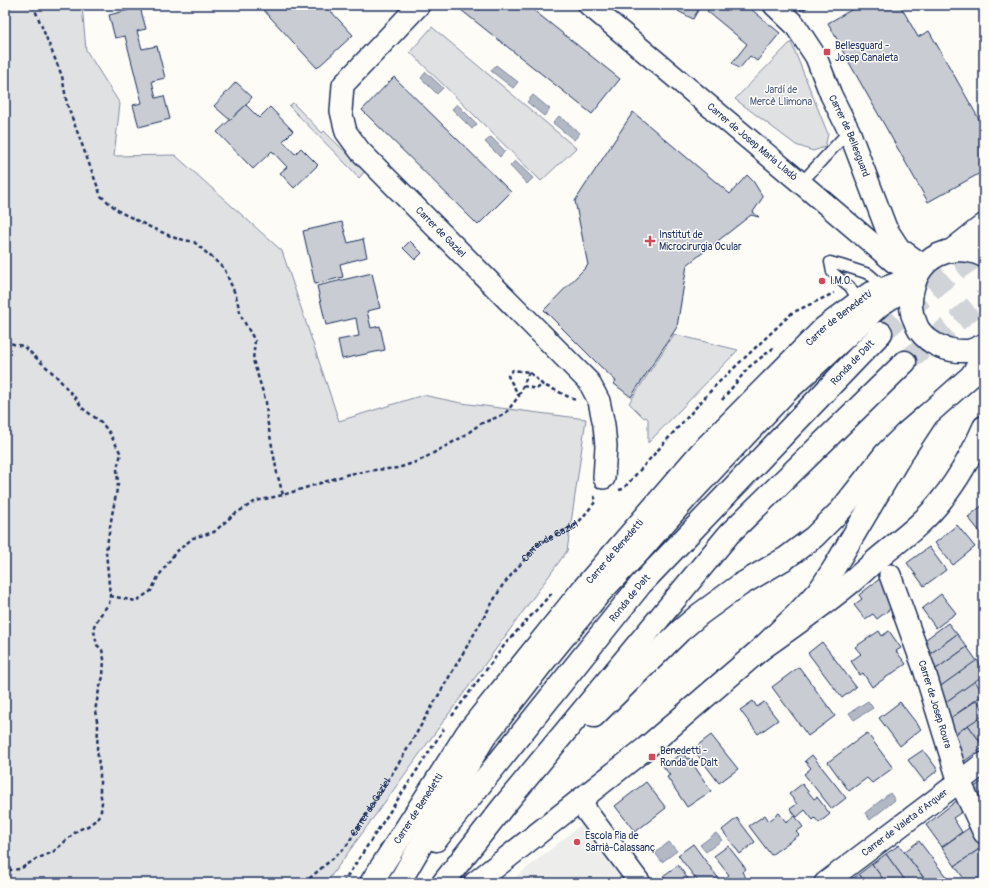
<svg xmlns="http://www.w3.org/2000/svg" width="989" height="888" viewBox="0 0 989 888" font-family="Pangolin,sans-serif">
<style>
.built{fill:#edeeec}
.green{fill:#e0e1e3;stroke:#7e88a0}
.water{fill:#b3b8c5;stroke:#76819c}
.building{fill:#c9ccd3;stroke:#1b2f5e}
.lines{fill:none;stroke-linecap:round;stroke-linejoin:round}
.highway-tunnel{stroke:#d0d3d8;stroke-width:22;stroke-dasharray:22 11;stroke-linecap:butt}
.lane-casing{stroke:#1b2f5e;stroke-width:13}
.street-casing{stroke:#1b2f5e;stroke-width:24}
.secondary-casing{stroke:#1b2f5e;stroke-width:25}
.highway-casing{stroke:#1b2f5e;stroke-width:25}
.path{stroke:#1b2f5e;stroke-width:2.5;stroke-dasharray:4 3;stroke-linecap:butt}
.lane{stroke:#fdfcf7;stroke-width:10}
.street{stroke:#fdfcf7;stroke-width:21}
.secondary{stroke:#fdfcf7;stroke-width:22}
.highway{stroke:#fdfcf7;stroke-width:22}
.poi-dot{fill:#d1495b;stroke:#fdfcf7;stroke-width:1.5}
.labels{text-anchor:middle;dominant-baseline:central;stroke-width:3;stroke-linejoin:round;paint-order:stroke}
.poi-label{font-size:10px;fill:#1b2f5e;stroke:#fdfcf7;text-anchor:start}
.park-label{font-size:10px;fill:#4c5c7f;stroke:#fdfcf7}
.street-label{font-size:10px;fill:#1b2f5e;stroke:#fdfcf7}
</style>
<rect width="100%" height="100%" fill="#fdfcf7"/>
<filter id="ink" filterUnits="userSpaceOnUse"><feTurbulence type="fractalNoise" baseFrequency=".025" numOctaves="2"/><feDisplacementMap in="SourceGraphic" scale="8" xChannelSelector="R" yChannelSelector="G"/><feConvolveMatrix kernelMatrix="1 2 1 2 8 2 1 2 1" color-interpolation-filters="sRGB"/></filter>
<g filter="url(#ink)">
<polygon class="built" points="582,824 625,883 508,883 537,860"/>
<g class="green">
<polygon points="5,5 82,5 86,50 120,104 114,156 175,155 282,251 339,421 423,395 461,403 586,419 567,551 326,883 5,883"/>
<polygon points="432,27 576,148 541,181 410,52"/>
<polygon points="791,42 828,134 825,147 813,151 796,145 735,99"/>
<polygon points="293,103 322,133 324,131 365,171 359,178 352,170 289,106"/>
<polygon points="673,334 738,350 648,443 648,419 646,417 644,418 629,403 673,336"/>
</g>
<g class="water">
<polygon points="496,65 518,82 513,88 491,71"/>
<polygon points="426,72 443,88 437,94 421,78"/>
<polygon points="533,95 550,109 544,116 527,102"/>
<polygon points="457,104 477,124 472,129 452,109"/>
<polygon points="559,116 580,133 574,140 553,123"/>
<polygon points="491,137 505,151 500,157 485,142"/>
<polygon points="515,161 533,178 527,184 510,166"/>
<polygon points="868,701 873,708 854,720 849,713"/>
<polygon points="890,793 895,800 870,820 865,813"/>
<polygon points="716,833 722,840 706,852 700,845"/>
<polygon points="669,842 677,851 662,862 655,853"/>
</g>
<g class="building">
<polygon points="259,5 325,5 353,35 317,68"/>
<polygon points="465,5 527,5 620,79 592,114 461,10"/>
<polygon points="682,5 701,5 693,19 678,11"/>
<polygon points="712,5 746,5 780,33 757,61 750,56 739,69 732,63 747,44 707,11"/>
<polygon points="798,5 812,5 801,11"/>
<polygon points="860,5 900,5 918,37 929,31 984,128 984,171 928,202 842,50 843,50 828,23"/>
<polygon points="140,7 146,29 137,31 142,49 157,46 165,78 152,81 156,98 164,96 170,119 139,127 133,105 142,103 125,36 115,38 109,15"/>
<polygon points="394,77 511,192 478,225 362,110"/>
<polygon points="236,82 252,97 246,105 230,120 214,106"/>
<polygon points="246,105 259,118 270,107 293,131 283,141 295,154 301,148 318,165 294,188 280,173 287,167 272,151 253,169 217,132"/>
<polygon points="633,112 730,194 747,175 753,181 763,197 753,212 759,217 751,215 687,265 677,327 631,397 613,383 616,381 601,367 544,310 588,265 575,201"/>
<polygon points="342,222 348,243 363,239 367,257 340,264 343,277 315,284 303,231"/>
<polygon points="410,241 422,253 415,260 403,248"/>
<polygon points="372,273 380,308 367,311 371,328 380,326 385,350 342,359 338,340 359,336 356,318 326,325 317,286"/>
<polygon points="984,504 984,537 968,517"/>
<polygon points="957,525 975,547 953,565 935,543"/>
<polygon points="929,547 946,570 924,586 907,563"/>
<polygon points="882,577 894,606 877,619 873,614 865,619 854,605 862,599 859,595"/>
<polygon points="941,594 956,613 936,628 922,609"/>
<polygon points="948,623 957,634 926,657 922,642"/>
<polygon points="879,631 882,636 889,631 901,648 896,651 906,664 872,687 863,673 860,675 851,661 861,654 855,647"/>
<polygon points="957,634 967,647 932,672 926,657"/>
<polygon points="822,642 856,687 842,698 808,653"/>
<polygon points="967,647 977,661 938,688 932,672"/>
<polygon points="977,660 984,670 984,675 943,704 938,688"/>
<polygon points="799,667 835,716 808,736 772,687"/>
<polygon points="975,681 984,694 948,720 943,704"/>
<polygon points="977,700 984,711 984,715 953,736 948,720"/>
<polygon points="753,701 757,707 764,702 778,720 758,734 740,710"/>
<polygon points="900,702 921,729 900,746 879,718"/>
<polygon points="984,715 984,747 968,725"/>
<polygon points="968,725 984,747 962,763 953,736"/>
<polygon points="867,733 893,768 872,783 867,778 849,791 828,762"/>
<polygon points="711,735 738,769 719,783 693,749"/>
<polygon points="923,750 938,770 924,781 908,760"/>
<polygon points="683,753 687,759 689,758 711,791 687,807 667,777 670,775 663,766"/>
<polygon points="812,755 846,798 832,809 804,774 811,768 805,761"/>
<polygon points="984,780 984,797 979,801 973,788"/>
<polygon points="646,782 666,808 635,832 615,806"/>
<polygon points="802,784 814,799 817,797 830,814 819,823 815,818 813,820 805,810 797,817 790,809 797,804 789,794"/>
<polygon points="960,798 965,810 953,818 962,832 942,847 926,825"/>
<polygon points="779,813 786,822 795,816 803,827 796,832 799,835 771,855 749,826 765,815 769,821"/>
<polygon points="737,818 755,842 740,854 722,830"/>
<polygon points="973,825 982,847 955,866 942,847"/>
<polygon points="919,841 947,878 939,883 928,883 904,852"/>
<polygon points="693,844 719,879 714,883 699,883 678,855"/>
<polygon points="899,845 926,881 923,883 907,883 886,854"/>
<polygon points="728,846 746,869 742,872 750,883 726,883 728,882 725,878 729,875 714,856"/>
<polygon points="982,847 984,851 984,883 967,883 955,866"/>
<polygon points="886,854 907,883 886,883 872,864"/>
<polygon points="872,864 886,883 866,883 859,874"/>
<polygon points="678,865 691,883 669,883 663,876"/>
<polygon points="859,874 866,883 847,883"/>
</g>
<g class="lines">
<g class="highway-tunnel">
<polyline points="881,333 950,274 984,251"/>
<polyline points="905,362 984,299"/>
</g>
<defs>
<g id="lane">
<polyline points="801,183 849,131"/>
<polyline points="859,302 850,287 832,272 830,262 841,265 869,274 885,288"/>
</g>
<g id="street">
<path id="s2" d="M 419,5 L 343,85 L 341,111 L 346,132 L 360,151 L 589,382 L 599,401 L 604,425 L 606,446 L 604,478"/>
<path id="s3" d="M 589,5 L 801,183 L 894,262 L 918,273"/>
<path id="s4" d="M 774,5 L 795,25 L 816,57 L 831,95 L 849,131 L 886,228 L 899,248 L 920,263"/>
<path id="s5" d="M 890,575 L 924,669 L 956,773 L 984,833"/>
<polyline points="582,799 587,812 640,883"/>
<path id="s6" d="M 825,883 L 984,763"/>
</g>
<g id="secondary">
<path d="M 984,256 C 973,250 958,249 946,252 C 926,258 916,272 912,292 C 911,298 910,306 912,313 C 912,316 914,318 915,321 C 916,324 917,327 919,330 C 930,345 948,352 967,351 C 972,351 979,347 984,345"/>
<path id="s7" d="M 371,883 L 467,733 L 582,590 L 701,452 L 824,328 L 869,294 L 915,277"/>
<polyline points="475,883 646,748 761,649 797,614 821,588 834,568 902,453 927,415 971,376 984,357"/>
</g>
<g id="highway">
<polyline points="951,251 984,225"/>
<path d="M 761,649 C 791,628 821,607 849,584 C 860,575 870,565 881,556 C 903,538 926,521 943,498 C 960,477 973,452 984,427"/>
<polyline points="594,716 680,631 700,614 740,585 786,558 814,537 841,510 885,454 906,433 927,415"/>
<path id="s8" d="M 436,840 L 641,584 L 881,333"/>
<polyline points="399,883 451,793 484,738 541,665 599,594 638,553 688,496 786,392 880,305 914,283"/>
<polyline points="443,883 502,808 729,534 905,362"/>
</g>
</defs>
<use href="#lane" class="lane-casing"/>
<use href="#street" class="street-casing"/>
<use href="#secondary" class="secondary-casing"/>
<use href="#highway" class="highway-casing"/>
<g class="path">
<polyline points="33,5 62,76 67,104 101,196 120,212 150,227 175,238 194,242 224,268 236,296 241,316 255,341 253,360 266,402 267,419 277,473 283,495"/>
<polyline points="5,340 13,344 23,346 31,353 56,376 78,401 82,408 101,422 109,432 121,454 117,468 118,484 112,515 106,551 110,596 109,604 103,611 98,619 94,626 94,631 97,645 102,650 104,659 103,677 99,690 95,711 98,726 97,750 100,772 100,791 102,802 101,811 97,819 88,826 78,830 53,852 36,859 20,869 9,870 5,869"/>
<polyline points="523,386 536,389 543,385"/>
<polyline points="519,395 529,372"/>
<polyline points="722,400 749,367 776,346"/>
<polyline points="619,490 623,489 716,385 792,313 834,293"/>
<polyline points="110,596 136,601 151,591 158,577 175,553 193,538 214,532 233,515 256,501 283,495 349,474 375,470 398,468 419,461 464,436 480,424 505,414 519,396 508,376 513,370 529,372 543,385 555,390 577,401"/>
<polyline points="452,716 506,643 552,593"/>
<path id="s1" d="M 304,883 L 345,848 L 402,758 L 502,586 L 537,545 L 578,523 L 596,501 L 594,496"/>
<polyline points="343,883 444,729"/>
</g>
<use href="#lane" class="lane"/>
<use href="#street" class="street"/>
<use href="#secondary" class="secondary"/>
<use href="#highway" class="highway"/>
</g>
</g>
<g class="poi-dot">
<rect x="823" y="48" width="8" height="8" rx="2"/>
<path d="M648 235h4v4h4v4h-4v4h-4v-4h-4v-4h4z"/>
<circle cx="822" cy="281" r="4"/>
<rect x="648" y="753" width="8" height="8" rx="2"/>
<circle cx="577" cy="842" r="4"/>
</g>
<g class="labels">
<g class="poi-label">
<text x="835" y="46">Bellesguard -<tspan x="835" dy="12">Josep Canaleta</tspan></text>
<text x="659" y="235">Institut de<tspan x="659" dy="12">Microcirurgia Ocular</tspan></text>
<text x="830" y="281">I.M.O.</text>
<text x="660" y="751">Benedetti -<tspan x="660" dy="12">Ronda de Dalt</tspan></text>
<text x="585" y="836">Escola Pia de<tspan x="585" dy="12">Sarrià-Calassanç</tspan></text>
</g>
<g class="park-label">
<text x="781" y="90">Jardí de<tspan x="781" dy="12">Mercè Llimona</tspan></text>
</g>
<g class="street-label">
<text stroke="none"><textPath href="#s4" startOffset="153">Carrer de Bellesguard</textPath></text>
<text stroke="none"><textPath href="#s3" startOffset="213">Carrer de Josep Maria Lladó</textPath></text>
<text stroke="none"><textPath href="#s2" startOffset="296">Carrer de Gaziel</textPath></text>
<text stroke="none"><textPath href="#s7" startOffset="736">Carrer de Benedetti</textPath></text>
<text stroke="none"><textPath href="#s8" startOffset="634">Ronda de Dalt</textPath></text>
<text stroke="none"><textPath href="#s1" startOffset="426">Carrer de Gaziel</textPath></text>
<text stroke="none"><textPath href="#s7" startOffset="412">Carrer de Benedetti</textPath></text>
<text stroke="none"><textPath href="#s8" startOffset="310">Ronda de Dalt</textPath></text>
<text stroke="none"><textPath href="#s5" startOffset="137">Carrer de Josep Roura</textPath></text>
<text stroke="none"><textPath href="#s1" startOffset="102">Carrer de Gaziel</textPath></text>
<text stroke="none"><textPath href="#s7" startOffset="88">Carrer de Benedetti</textPath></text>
<text stroke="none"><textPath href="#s6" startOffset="100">Carrer de Valeta d'Arquer</textPath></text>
</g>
</g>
<rect width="989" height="888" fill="none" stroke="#fdfcf7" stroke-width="20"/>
<rect x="10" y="10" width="969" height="868" fill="none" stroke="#1b2f5e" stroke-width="1.5" filter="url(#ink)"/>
</svg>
